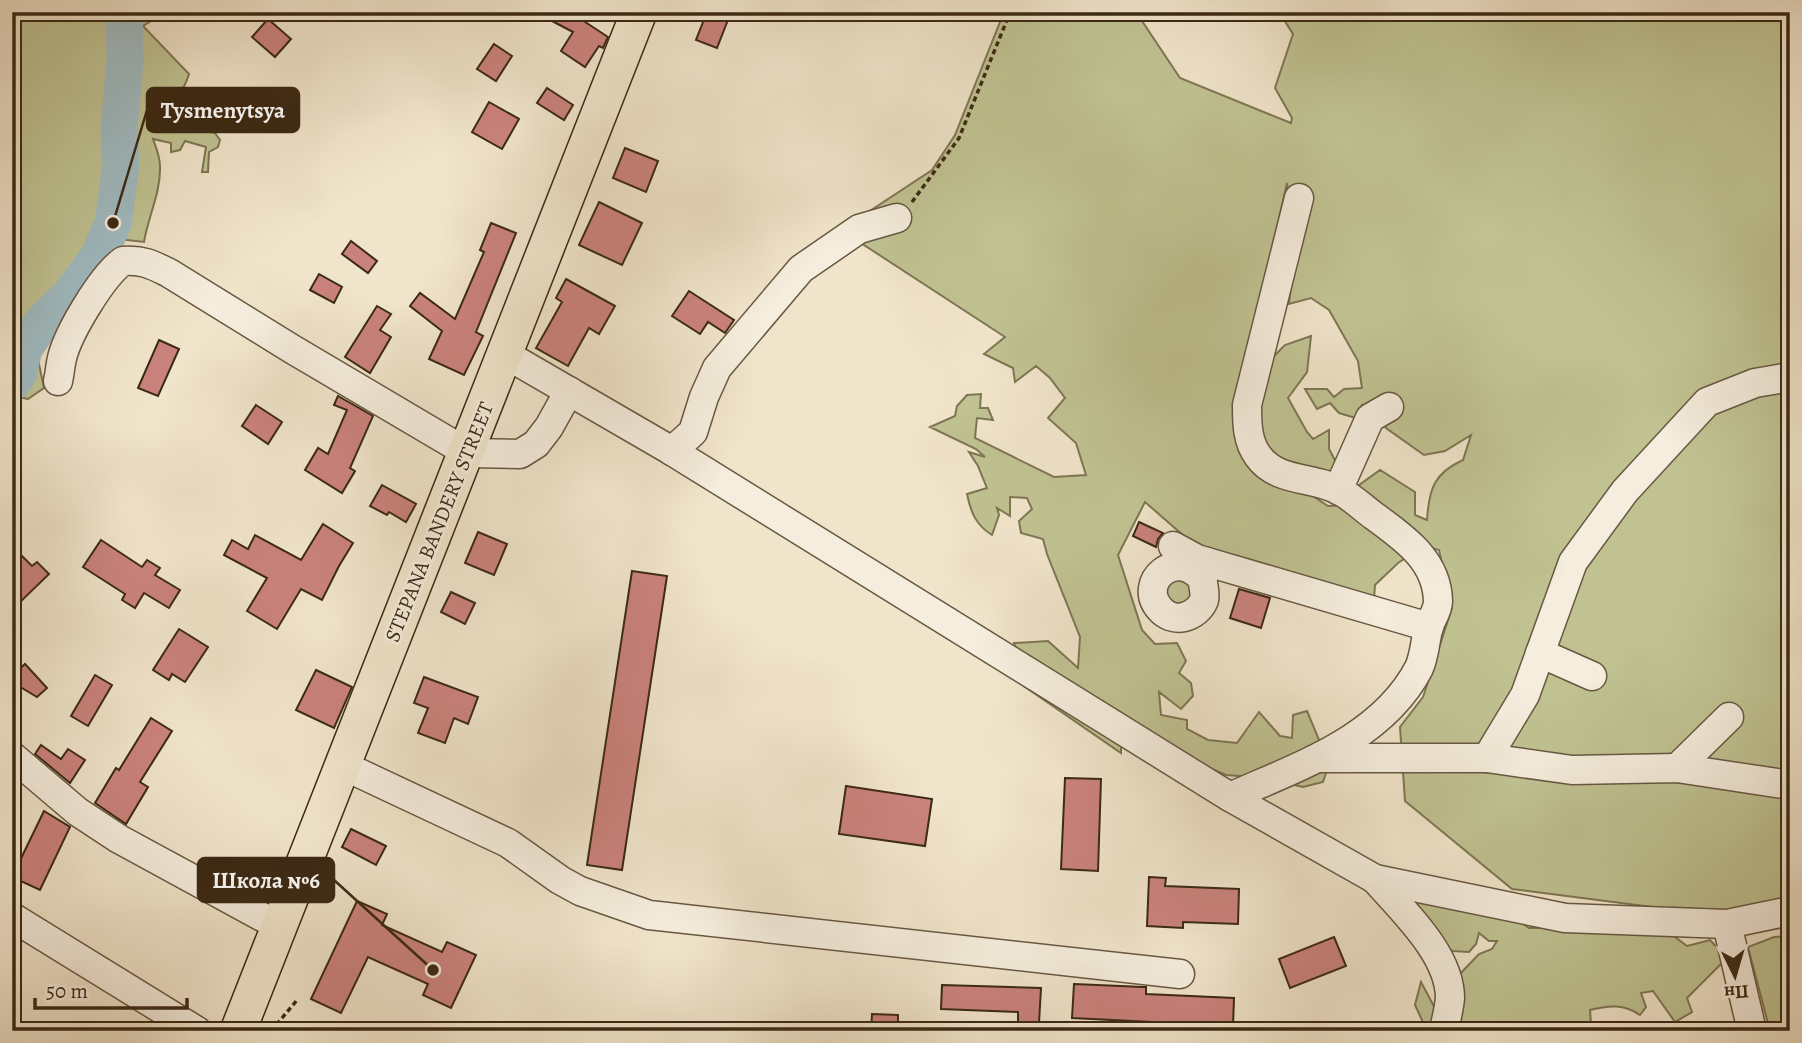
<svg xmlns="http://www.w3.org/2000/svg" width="1802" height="1043" viewBox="0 0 1802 1043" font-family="Alegreya,serif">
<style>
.green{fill:#c0c292;stroke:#7e7653;stroke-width:2;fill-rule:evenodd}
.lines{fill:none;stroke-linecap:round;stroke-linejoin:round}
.river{stroke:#a0bbc2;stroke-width:37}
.building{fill:#ca827c;stroke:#3b2914;stroke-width:2}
.minor-casing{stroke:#685842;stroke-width:31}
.major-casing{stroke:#3b2914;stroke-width:38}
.path{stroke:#3b2914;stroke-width:3.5;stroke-dasharray:5 3.5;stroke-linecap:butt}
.minor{stroke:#f5eddd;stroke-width:28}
.major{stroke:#f0e4ca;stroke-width:35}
.labels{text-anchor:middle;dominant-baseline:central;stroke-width:5;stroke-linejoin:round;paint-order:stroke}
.street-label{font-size:21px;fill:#3b2914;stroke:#f5eddd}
.leader{fill:none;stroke:#3b2914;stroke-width:2.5}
.callout-dot{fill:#3b2914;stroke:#f5eddd;stroke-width:2.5}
.callout{fill:#3b2914;stroke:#3b2914;stroke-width:2.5}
.callout-label{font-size:23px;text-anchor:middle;font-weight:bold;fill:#fff}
</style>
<rect width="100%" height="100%" fill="#f0e4ca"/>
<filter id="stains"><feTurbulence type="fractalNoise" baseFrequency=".00286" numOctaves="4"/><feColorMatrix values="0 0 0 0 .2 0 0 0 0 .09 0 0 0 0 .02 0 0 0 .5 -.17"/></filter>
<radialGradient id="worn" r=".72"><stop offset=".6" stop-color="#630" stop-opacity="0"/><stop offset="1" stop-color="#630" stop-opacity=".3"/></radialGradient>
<g class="green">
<path d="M 12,12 L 152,12 L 154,19 L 143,26 L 189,74 C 183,93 179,95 161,102 L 182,124 L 215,133 L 220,140 L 218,147 L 209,152 L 208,172 L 202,172 L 206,147 L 185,141 L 180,150 L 171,152 L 171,143 L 153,139 C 156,147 160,157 160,166 C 161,192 148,217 144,242 L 92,236 L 76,271 L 85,330 L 60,322 L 31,326 L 44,388 L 28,399 L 12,396 Z"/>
<path d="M 1004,12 L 1136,12 L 1180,78 L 1291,123 L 1292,118 L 1275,88 L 1293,34 L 1279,12 L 1790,12 L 1790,903 L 1730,917 L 1512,889 L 1405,801 L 1400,727 L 1423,697 L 1452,608 L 1439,550 L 1424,546 L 1398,563 L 1375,585 L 1374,600 L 1200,550 L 1145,502 L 1118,555 L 1142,630 L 1155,644 L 1177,643 L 1186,661 L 1179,673 L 1191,683 L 1193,696 L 1181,709 L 1159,692 L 1161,715 L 1187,720 L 1187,729 L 1208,740 L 1237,743 L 1259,712 L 1280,736 L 1292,738 L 1293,715 L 1307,711 L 1329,764 L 1323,782 L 1303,787 L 1264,778 L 1226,775 L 1156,745 L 1121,740 L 1121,753 L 1018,682 L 1019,656 L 1014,643 L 1048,641 L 1078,668 L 1080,637 L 1047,554 L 1043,539 L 1021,533 L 1019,521 L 1032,509 L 1027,498 L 1010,497 L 1010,516 L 997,508 L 999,515 L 992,535 C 976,525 971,513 967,494 L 987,488 L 978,466 L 969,452 L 985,457 L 976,449 L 930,427 L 955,416 L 957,406 L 967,395 L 981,394 L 980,408 L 988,408 L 993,420 L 977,418 L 975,438 L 1054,477 L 1086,475 L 1076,443 L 1048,418 L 1065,398 L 1050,378 L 1036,366 L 1015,382 L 1013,368 L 984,354 L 1005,337 L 841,230 L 932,170 L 955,135 ZM 1287,183 L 1293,266 L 1289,304 L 1311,298 L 1329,310 L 1358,361 L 1362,388 L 1344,389 L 1334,397 L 1327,389 L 1305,389 L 1317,409 L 1330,403 L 1339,413 L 1359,419 L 1362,405 L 1374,407 L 1386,428 L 1424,455 L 1445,451 L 1471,435 L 1463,460 C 1434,473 1429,489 1427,520 L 1415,515 L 1415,492 L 1380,470 L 1355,488 L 1348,505 L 1328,506 L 1305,491 L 1344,477 L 1329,449 L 1329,430 L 1313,439 L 1307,432 L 1288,398 L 1307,372 L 1311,336 L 1285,345 L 1264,366 L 1238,401 Z"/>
<polygon points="1184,574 1197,597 1173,610 1161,586"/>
<path d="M 1406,897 L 1510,915 L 1529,928 L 1663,928 L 1687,946 L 1710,940 L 1727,958 L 1687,998 L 1692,1012 L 1675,1022 L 1653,991 L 1641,993 L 1646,1007 L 1640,1015 C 1624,1004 1609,1005 1590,1010 L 1591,1024 L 1599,1026 L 1598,1031 L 1453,1031 L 1458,976 L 1479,954 L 1492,949 L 1497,941 L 1489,941 L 1479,933 L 1476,944 L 1469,952 L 1452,951 L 1436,936 Z"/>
<polygon points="1790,936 1790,1022 1777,1031 1770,1031 1748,947 1774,937"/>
<polygon points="1421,982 1447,1031 1427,1031 1415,1005"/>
</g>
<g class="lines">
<polyline class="river" points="12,383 18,374 24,349 42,322 70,295 99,256 113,223 121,165 119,129 125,62 124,12"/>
</g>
<g class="building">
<polygon points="535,12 570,12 608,37 603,48 599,46 585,67 561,51 573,32"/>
<polygon points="707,12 731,12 717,48 696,40"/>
<polygon points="268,19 291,39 275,57 252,37"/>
<polygon points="494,44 512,56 496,81 477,69"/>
<polygon points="547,88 573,105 564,120 537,103"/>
<polygon points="489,102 519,119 502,149 472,132"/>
<polygon points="625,148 658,161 646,192 613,178"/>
<polygon points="599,202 642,223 622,265 579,245"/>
<polygon points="491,223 516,233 476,332 483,336 464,375 429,359 442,331 410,306 420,293 455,319 484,252 480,250"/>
<polygon points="351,241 377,261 368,273 342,254"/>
<polygon points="319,274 342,287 334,303 310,290"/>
<polygon points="566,279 615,306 599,334 589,328 568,366 536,348 562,302 556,298"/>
<polygon points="689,291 734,320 725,333 708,322 700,334 672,316"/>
<polygon points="377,306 391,314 380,330 391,337 370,373 345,357"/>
<polygon points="159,340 179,349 158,396 138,388"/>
<polygon points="338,396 373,416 350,468 355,471 342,493 305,470 318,448 328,454 347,410 334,405"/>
<polygon points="256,405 282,422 268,444 242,426"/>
<polygon points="382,485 416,504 406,522 389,512 387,515 370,506"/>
<polygon points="1139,522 1163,533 1158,539 1156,547 1133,536"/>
<polygon points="323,524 353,543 339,566 322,600 301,589 277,629 247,611 267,578 224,555 232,540 248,549 255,535 301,560"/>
<polygon points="478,532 507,544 494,575 465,563"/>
<polygon points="101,540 142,567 147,560 160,568 155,575 180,590 169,608 144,593 135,608 122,600 125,594 83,567"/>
<polygon points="12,546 32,566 37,562 49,574 12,610"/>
<polygon points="632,571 667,576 622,870 587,865"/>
<polygon points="1239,589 1270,598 1261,628 1230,618"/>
<polygon points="451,592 475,603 465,624 441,612"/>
<polygon points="179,629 208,647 185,682 172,674 169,680 153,670"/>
<polygon points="25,664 47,688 37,697 12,682 12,676"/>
<polygon points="316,670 352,687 334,728 296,710"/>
<polygon points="95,675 112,685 88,726 71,716"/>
<polygon points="424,677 478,697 468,724 454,718 445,743 418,733 428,708 414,703"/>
<polygon points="151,718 172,731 140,782 148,787 126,824 95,803 116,768 119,770"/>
<polygon points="41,745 61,759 68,749 85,760 70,783 35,754"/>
<polygon points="1065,778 1101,779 1098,871 1061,869"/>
<polygon points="846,786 932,799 925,846 839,834"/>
<polygon points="44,811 70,827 40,890 12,877"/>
<polygon points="351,829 386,846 376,865 342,847"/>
<polygon points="1149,877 1166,878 1165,886 1239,889 1238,924 1183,922 1183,928 1147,926"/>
<polygon points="357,901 387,914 382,925 442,952 447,942 476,955 451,1008 423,995 428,984 368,957 341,1013 311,999"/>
<polygon points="1334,937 1346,966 1290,988 1279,959"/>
<polygon points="1074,984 1143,987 1146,987 1146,994 1234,998 1233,1026 1072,1018"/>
<polygon points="942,985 1041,988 1039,1023 1018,1022 1018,1012 941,1009"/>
<polygon points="872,1014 898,1015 898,1031 871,1031"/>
</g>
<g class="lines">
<defs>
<g id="minor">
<polyline points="505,354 672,451 1230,797 1375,879 1565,918 1727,924 1790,911"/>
<path d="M 58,381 C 60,373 60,366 62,358 C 68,333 102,276 123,261 C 142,259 153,265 169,273 L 292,349 L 468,453 L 520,454 L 536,444 L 549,427 L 569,391"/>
<polyline points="672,451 693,432 704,397 717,368 801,269 859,229 897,218"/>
<polyline points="1338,490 1370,418 1389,407"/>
<polyline points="1173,546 1197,559 1429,627"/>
<path d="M 1202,579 C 1177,547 1136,582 1160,609 C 1166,616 1175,619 1184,617 C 1193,615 1201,608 1204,600 C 1206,592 1202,585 1203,578 C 1203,573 1206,567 1207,562"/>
<polyline points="1540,653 1592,676"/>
<polyline points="12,756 78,812 119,839 279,926"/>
<polyline points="1319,758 1487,758 1572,770 1677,768 1790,785"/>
<polyline points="1487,758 1525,695 1573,562 1625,491 1707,402 1755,383 1790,377"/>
<polyline points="342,765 508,843 560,880 580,891 649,915 1180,974"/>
<polyline points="1677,768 1729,717"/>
<path d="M 1230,797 C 1299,766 1382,739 1419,668 C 1425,655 1425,639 1429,626 C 1432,618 1438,610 1438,601 C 1437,560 1404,538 1374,516 C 1363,508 1352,497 1340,491 C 1314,476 1277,483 1258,456 C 1247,441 1247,423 1247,405 L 1299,198"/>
<path d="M 1375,879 C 1402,910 1450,954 1450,998 C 1449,1009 1446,1020 1444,1031"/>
<polyline points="12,917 197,1031"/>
<polyline points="1727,924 1752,1031"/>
</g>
<polyline id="major" points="238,1031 639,12"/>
</defs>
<use href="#minor" class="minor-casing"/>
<use href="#major" class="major-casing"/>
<g class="path">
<polyline points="912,202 959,138 1009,15 1008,12"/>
<polyline points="271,1031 298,999"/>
</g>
<use href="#minor" class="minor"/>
<use href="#major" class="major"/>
</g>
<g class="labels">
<g class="street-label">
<text transform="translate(439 522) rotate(-68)">STEPANA BANDERY STREET</text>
</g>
</g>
<path class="leader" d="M113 223L147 110M433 970L334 880"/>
<g class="callout-dot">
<circle cx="113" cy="223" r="7"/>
<circle cx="433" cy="970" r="7"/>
</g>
<g class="callout">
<rect x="147" y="88" width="152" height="44" rx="7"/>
<rect x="198" y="858" width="136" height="44" rx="7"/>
</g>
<g class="callout-label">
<text x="223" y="118">Tysmenytsya</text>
<text x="266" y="888">Школа №6</text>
</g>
<rect width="1802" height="1043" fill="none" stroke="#f0e4ca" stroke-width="42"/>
<rect x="14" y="14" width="1774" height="1015" fill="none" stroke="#3b2914" stroke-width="3.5"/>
<rect x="21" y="21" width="1760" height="1001" fill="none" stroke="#3b2914" stroke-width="2"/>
<g transform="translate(1735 976) rotate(175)" stroke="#f5eddd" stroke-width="5" paint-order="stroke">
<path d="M0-5L12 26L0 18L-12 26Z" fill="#3b2914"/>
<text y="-10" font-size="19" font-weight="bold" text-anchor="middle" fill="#3b2914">Пн</text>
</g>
<path d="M35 998v10h152v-10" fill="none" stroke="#3b2914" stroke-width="3.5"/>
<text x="46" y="998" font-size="21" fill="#3b2914" stroke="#f5eddd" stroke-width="5" paint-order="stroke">50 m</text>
<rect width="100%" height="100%" filter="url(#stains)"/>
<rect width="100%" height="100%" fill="url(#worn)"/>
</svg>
